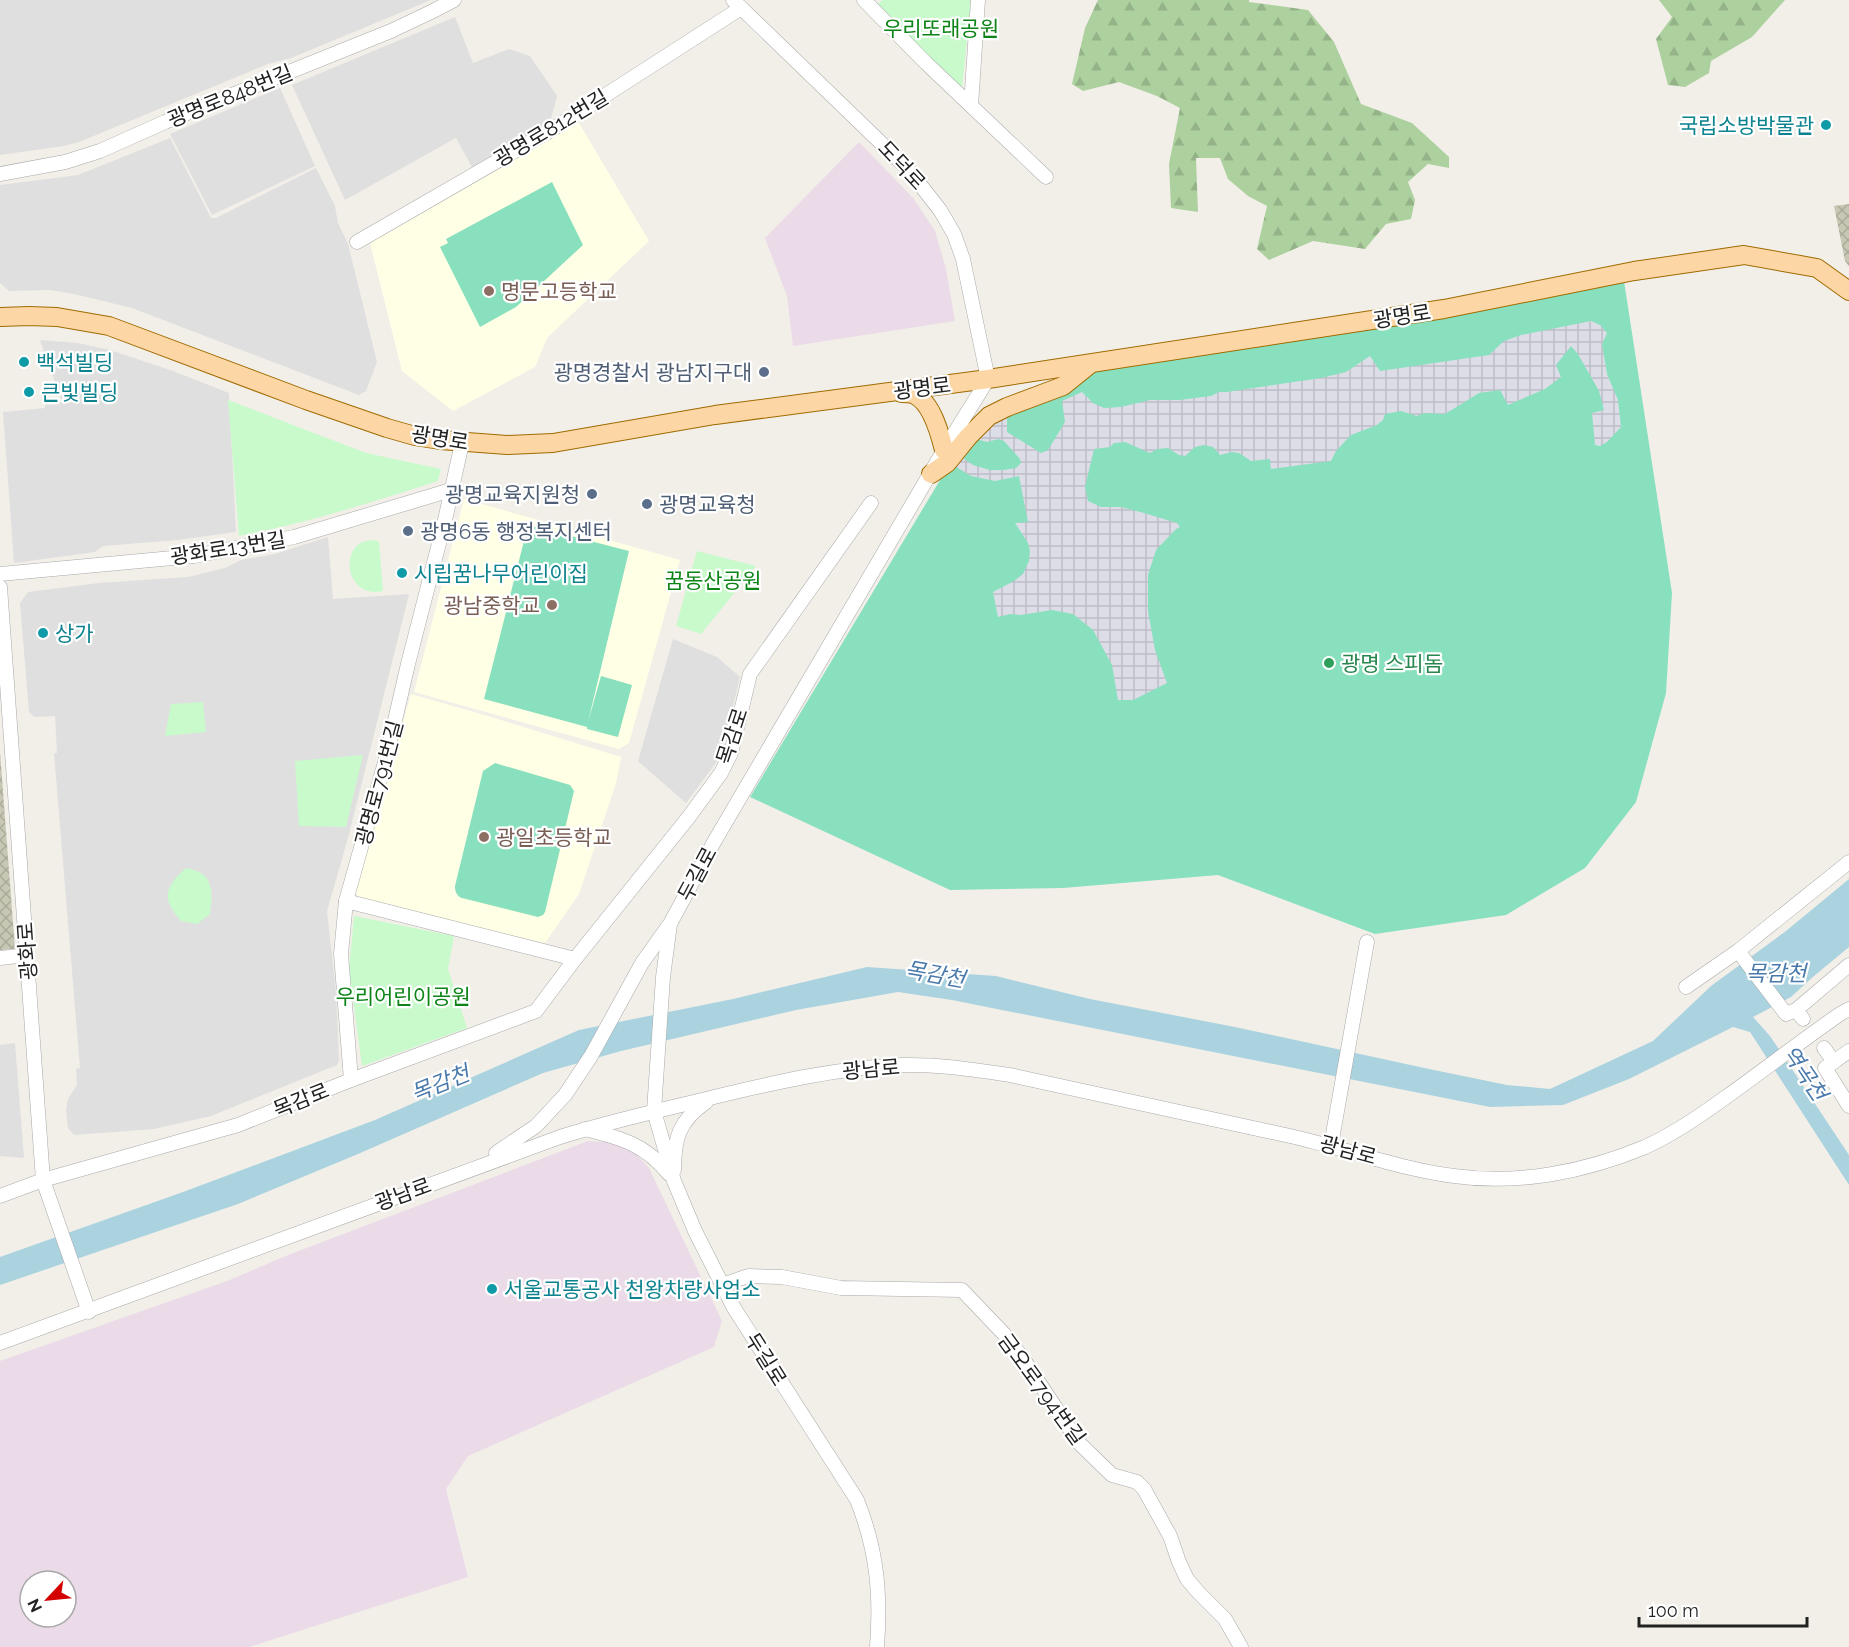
<svg xmlns="http://www.w3.org/2000/svg" width="1849" height="1647" viewBox="0 0 1849 1647" font-family="Raleway,'Noto Sans KR',sans-serif">
<style>
.residential{fill:#e0dfdf}
.industrial{fill:#ebdbe8;fill-rule:evenodd}
.education{fill:#ffffe5}
.construction{fill:url(#construction-cross-hatch)}
.forest{fill:url(#forest-firs)}
.park{fill:#c8facc}
.pitch{fill:#88e0be}
.plaza{fill:url(#plaza-grid)}
.water{fill:#aad3df}
.lines{fill:none;stroke-linecap:round;stroke-linejoin:round}
.minor-casing{stroke:#a9a9a9;stroke-width:15}
.major-casing{stroke:#a06b00;stroke-width:20}
.minor{stroke:#fff;stroke-width:14}
.major{stroke:#fcd6a4;stroke-width:18}
.culture-dot{fill:#0f9aa8;stroke:#fff;stroke-width:2}
.education-dot{fill:#8d6e63;stroke:#fff;stroke-width:2}
.service-dot{fill:#5c6f8a;stroke:#fff;stroke-width:2}
.leisure-dot{fill:#2e9e5b;stroke:#fff;stroke-width:2}
.labels{text-anchor:middle;dominant-baseline:central;stroke-width:4.5;stroke-linejoin:round;paint-order:stroke}
.park-label{font-size:21px;fill:#0c8416;stroke:#fff}
.street-label{font-size:21px;fill:#222;stroke:#fff}
.culture-label{font-size:21px;fill:#0d838f;stroke:#fff;text-anchor:start}
.education-label{font-size:21px;fill:#785e54;stroke:#fff;text-anchor:start}
.service-label{font-size:21px;fill:#4e5e75;stroke:#fff;text-anchor:end}
.leisure-label{font-size:21px;fill:#27864d;stroke:#fff;text-anchor:start}
.water-label{font-size:22px;font-style:italic;fill:#4a7aab;stroke:#fff}
</style>
<defs>
<pattern id="construction-cross-hatch" width="8" height="8" patternUnits="userSpaceOnUse" patternTransform="scale(1.5)"><rect width="8" height="8" fill="#c7c7b4"/><path d="M0 0l8 8M0 8l8-8" fill="none" stroke="#abab9a"/></pattern>
<pattern id="forest-firs" width="22" height="20" patternUnits="userSpaceOnUse" patternTransform="scale(1.5)"><rect width="22" height="20" fill="#add19e"/><path d="M5 1l3.5 6h-7zM16 11l3.5 6h-7z" fill="#95b388"/></pattern>
<pattern id="plaza-grid" width="8" height="8" patternUnits="userSpaceOnUse" patternTransform="scale(1.5)"><rect width="8" height="8" fill="#dddde8"/><path d="M0 4h8M4 0v8" fill="none" stroke="#bdbdc7"/></pattern>
</defs>
<rect width="100%" height="100%" fill="#f2efe9"/>
<g class="residential">
<polygon points="0,0 431,0 291,58 268,64 79,142 64,146 0,155"/>
<polygon points="455,17 473,63 509,49 530,56 557,96 549,126 473,169 456,138 345,200 292,85"/>
<polygon points="280,88 315,166 212,215 170,134"/>
<polygon points="170,138 211,218 216,218 316,168 335,206 338,223 348,244 377,362 366,391 359,395 132,308 74,294 50,290 9,291 0,283 0,185 78,175"/>
<polygon points="40,340 78,343 110,350 173,371 229,393 236,532 178,540 103,546 95,552 14,563 3,412 45,408 45,403 62,402"/>
<polygon points="328,537 333,599 409,594 348,838 327,911 336,992 339,1061 337,1065 211,1116 154,1129 74,1135 68,1128 66,1109 68,1099 77,1085 76,1069 80,1068 54,753 57,753 55,716 34,717 29,712 20,603 28,592 99,583 188,577 225,568 241,560 275,554"/>
<polygon points="673,639 717,657 740,677 721,756 686,803 638,761"/>
<polygon points="15,1043 24,1158 0,1156 0,1045"/>
</g>
<g class="industrial">
<polygon points="859,142 913,198 935,231 946,269 955,321 793,346 787,296 765,238"/>
<path d="M 588,1141 L 605,1142 L 630,1147 L 649,1168 L 722,1321 L 714,1347 L 468,1456 L 446,1489 L 468,1577 L 249,1647 L 0,1647 L 0,1361 L 227,1281 L 288,1255 ZM 30,1581 L 66,1581 L 66,1617 L 30,1617 Z"/>
</g>
<g class="education">
<polygon points="579,123 649,241 547,338 535,367 453,411 402,371 370,243"/>
<polygon points="464,499 680,560 629,743 619,749 414,692"/>
<polygon points="411,694 488,716 621,757 616,783 579,894 545,943 360,899 355,892"/>
</g>
<g class="construction">
<polygon points="1849,204 1849,266 1845,261 1834,206"/>
<polygon points="0,752 15,949 0,950"/>
</g>
<g class="forest">
<polygon points="1098,0 1249,0 1249,2 1308,10 1334,42 1361,104 1412,123 1449,157 1449,168 1428,164 1408,182 1415,200 1411,219 1386,224 1365,249 1313,241 1269,260 1257,249 1267,206 1248,196 1228,179 1220,158 1196,158 1198,212 1171,208 1169,164 1180,108 1157,96 1119,82 1083,91 1072,84 1085,28"/>
<polygon points="1659,0 1785,0 1752,37 1711,61 1709,73 1685,87 1668,85 1656,39 1672,17"/>
</g>
<g class="park">
<polygon points="883,0 971,0 962,89 877,4"/>
<path d="M 228,400 L 366,453 L 441,469 L 438,481 C 373,502 307,523 239,536 Z"/>
<path d="M 371,540 L 379,541 L 383,591 C 349,599 339,554 362,542 C 365,541 368,541 371,540 Z"/>
<polygon points="697,551 756,566 701,634 676,626"/>
<polygon points="203,702 206,732 165,736 171,704"/>
<polygon points="363,755 346,827 299,826 295,761"/>
<path d="M 186,868 C 214,873 213,890 210,914 L 197,924 L 181,921 C 161,898 164,888 186,868 Z"/>
<polygon points="354,916 454,936 448,969 467,1028 362,1066 349,969"/>
</g>
<g class="pitch">
<polygon points="552,182 583,245 516,307 480,327 440,247 448,243 446,239"/>
<polygon points="1624,281 1672,593 1666,693 1636,802 1585,868 1506,915 1375,934 1218,875 1063,888 950,890 750,797 979,415 1096,371"/>
<polygon points="528,525 629,551 588,722 601,676 632,685 618,737 587,729 587,727 484,699"/>
<path d="M 495,763 L 570,785 L 574,791 L 545,912 L 543,915 L 538,917 L 462,898 C 457,896 455,892 455,886 L 483,771 Z"/>
</g>
<polygon class="plaza" points="1591,321 1600,325 1607,333 1602,344 1607,374 1618,400 1621,427 1607,442 1600,446 1595,445 1592,413 1604,410 1599,391 1578,354 1571,346 1556,365 1561,377 1545,389 1508,405 1500,390 1479,393 1445,414 1424,413 1417,416 1401,411 1385,414 1383,420 1377,425 1351,435 1336,451 1331,461 1271,469 1270,459 1251,461 1239,453 1232,452 1220,455 1213,447 1204,445 1195,447 1185,456 1179,455 1168,448 1157,449 1150,453 1125,442 1114,443 1110,447 1094,449 1085,487 1088,501 1101,507 1121,507 1144,513 1177,523 1180,527 1176,529 1156,550 1148,575 1148,611 1155,650 1167,683 1133,700 1118,700 1112,665 1093,630 1073,614 1052,610 1021,615 1010,614 998,617 993,592 1014,581 1023,574 1029,561 1030,551 1028,543 1015,523 1028,522 1019,476 995,481 971,476 958,468 954,464 960,456 973,465 990,470 1004,470 1016,468 1021,463 1020,459 1004,441 998,439 987,442 980,440 977,433 1007,411 1007,432 1041,453 1048,450 1065,422 1062,401 1082,392 1093,403 1104,408 1121,407 1150,400 1180,400 1203,397 1211,396 1219,392 1227,392 1321,378 1346,372 1370,356 1380,371 1489,355 1504,341 1521,335"/>
<polygon class="water" points="1849,879 1849,947 1814,976 1791,997 1753,1017 1770,1036 1849,1155 1849,1185 1750,1032 1733,1027 1629,1079 1563,1105 1490,1107 952,1000 898,992 796,1010 621,1051 543,1073 358,1154 238,1204 0,1285 0,1257 183,1192 375,1120 579,1030 733,999 867,967 996,976 1090,999 1235,1027 1429,1069 1507,1085 1550,1089 1653,1041 1711,986 1786,931"/>
<g class="lines">
<defs>
<g id="minor">
<path d="M 733,0 L 907,168 L 940,210 L 954,234 L 963,259 L 988,379 L 944,450 L 714,842 L 670,924 L 663,977 L 654,1111 L 674,1181 L 695,1231 L 734,1308 L 857,1500 C 877,1550 881,1594 877,1647"/>
<polyline points="864,0 926,63 1046,177"/>
<polyline points="971,106 978,0"/>
<polyline points="0,174 65,162 100,151 165,122 391,31 431,12 454,0"/>
<polyline points="357,242 553,129 741,8"/>
<polyline points="0,574 194,556 294,537 451,490"/>
<polyline points="0,587 43,1180 89,1312"/>
<polyline points="346,901 575,959"/>
<polyline points="1738,951 1786,1014 1796,1010 1803,1019"/>
<polyline points="0,958 27,955"/>
<polyline points="1686,987 1738,951 1849,862"/>
<polyline points="1796,1010 1849,965"/>
<polyline points="1824,1048 1834,1062"/>
<polyline points="1849,1051 1825,1068 1849,1106"/>
<polyline points="351,1080 341,954 346,901 387,755 408,664 445,520 462,443"/>
<path d="M 585,1129 C 621,1138 645,1144 669,1174"/>
<polyline points="1331,1145 1367,942"/>
<polyline points="496,1153 536,1126 565,1095 591,1056 642,963 669,925"/>
<path d="M 674,1170 C 674,1138 679,1121 706,1102"/>
<polyline points="0,1196 43,1180 238,1125 351,1080 536,1011 575,959 688,818 721,773 731,753 750,674 871,503"/>
<polyline points="722,1285 748,1276 782,1277 841,1288 962,1290 1004,1334 1022,1357 1079,1443 1112,1475 1137,1482 1144,1489 1170,1536 1179,1562 1187,1579 1198,1592 1225,1619 1241,1647"/>
<path d="M 0,1343 L 560,1137 C 611,1121 662,1110 714,1097 C 776,1082 838,1068 902,1065 C 939,1064 975,1070 1010,1075 C 1104,1096 1197,1116 1290,1136 C 1344,1148 1399,1169 1454,1176 C 1518,1185 1585,1172 1645,1147 C 1674,1134 1700,1116 1726,1097 C 1764,1070 1801,1041 1840,1014 L 1849,1009"/>
</g>
<g id="major">
<polyline points="0,317 29,316 57,317 109,326 306,400 387,428 415,436 440,440 507,445 553,443 715,415 988,379 1444,309 1634,271 1744,255 1817,268 1849,291"/>
<path d="M 901,393 C 906,393 911,393 915,395 C 932,403 940,434 944,450"/>
<polyline points="931,474 947,463 968,437 989,416 1007,407 1063,386 1089,365"/>
</g>
</defs>
<use href="#minor" class="minor-casing"/>
<use href="#major" class="major-casing"/>
<use href="#minor" class="minor"/>
<use href="#major" class="major"/>
</g>
<g class="culture-dot">
<circle cx="1826" cy="125" r="6"/>
<circle cx="24" cy="362" r="6"/>
<circle cx="29" cy="392" r="6"/>
<circle cx="402" cy="573" r="6"/>
<circle cx="43" cy="633" r="6"/>
<circle cx="492" cy="1289" r="6"/>
</g>
<g class="education-dot">
<circle cx="489" cy="291" r="6"/>
<circle cx="552" cy="605" r="6"/>
<circle cx="484" cy="837" r="6"/>
</g>
<g class="service-dot">
<circle cx="764" cy="372" r="6"/>
<circle cx="592" cy="494" r="6"/>
<circle cx="647" cy="504" r="6"/>
<circle cx="408" cy="531" r="6"/>
</g>
<circle class="leisure-dot" cx="1329" cy="663" r="6"/>
<g class="labels">
<g class="park-label">
<text x="941" y="28">우리또래공원</text>
<text x="713" y="580">꿈동산공원</text>
<text x="403" y="996">우리어린이공원</text>
</g>
<g class="street-label">
<text transform="translate(230 96) rotate(-22)">광명로848번길</text>
<text transform="translate(551 128) rotate(-31)">광명로812번길</text>
<text transform="translate(902 165) rotate(47)">도덕로</text>
<text transform="translate(1402 316) rotate(-9)">광명로</text>
<text transform="translate(922 388) rotate(-7)">광명로</text>
<text transform="translate(440 438) rotate(9)">광명로</text>
<text transform="translate(228 548) rotate(-9)">광화로13번길</text>
<text transform="translate(732 736) rotate(-72)">목감로</text>
<text transform="translate(379 783) rotate(-75)">광명로791번길</text>
<text transform="translate(697 874) rotate(-62)">두길로</text>
<text transform="translate(27 951) rotate(-94)">광화로</text>
<text transform="translate(871 1069) rotate(-5)">광남로</text>
<text transform="translate(301 1100) rotate(-22)">목감로</text>
<text transform="translate(1348 1150) rotate(15)">광남로</text>
<text transform="translate(403 1194) rotate(-20)">광남로</text>
<text transform="translate(766 1359) rotate(58)">두길로</text>
<text transform="translate(1042 1389) rotate(54)">금오로794번길</text>
</g>
<g class="culture-label">
<text x="1814" y="125" text-anchor="end">국립소방박물관</text>
<text x="36" y="362">백석빌딩</text>
<text x="41" y="392">큰빛빌딩</text>
<text x="414" y="573">시립꿈나무어린이집</text>
<text x="55" y="633">상가</text>
<text x="504" y="1289">서울교통공사 천왕차량사업소</text>
</g>
<g class="education-label">
<text x="501" y="291">명문고등학교</text>
<text x="540" y="605" text-anchor="end">광남중학교</text>
<text x="496" y="837">광일초등학교</text>
</g>
<g class="service-label">
<text x="752" y="372">광명경찰서 광남지구대</text>
<text x="580" y="494">광명교육지원청</text>
<text x="659" y="504" text-anchor="start">광명교육청</text>
<text x="420" y="531" text-anchor="start">광명6동 행정복지센터</text>
</g>
<g class="leisure-label">
<text x="1341" y="663">광명 스피돔</text>
</g>
<g class="water-label">
<text x="1776" y="973">목감천</text>
<text transform="translate(935 974) rotate(10)">목감천</text>
<text transform="translate(1805 1073) rotate(56)">역곡천</text>
<text transform="translate(440 1083) rotate(-22)">목감천</text>
</g>
</g>
<g transform="translate(48 1599) rotate(244)"><circle r="28" fill="#ffffff" stroke="#a7a7a7" stroke-width="1.5"/>
<path d="M0-4.5L10 22L0 15L-10 22Z" fill="#d40000"/>
<text y="-9" font-size="16" font-weight="bold" text-anchor="middle" fill="#222222">N</text>
</g>
<path d="M1639 1617v9h168v-9" fill="none" stroke="#222222" stroke-width="3"/>
<text x="1648" y="1617" font-size="18" fill="#222222" stroke="#ffffff" stroke-width="4.5" paint-order="stroke">100 m</text>
</svg>
